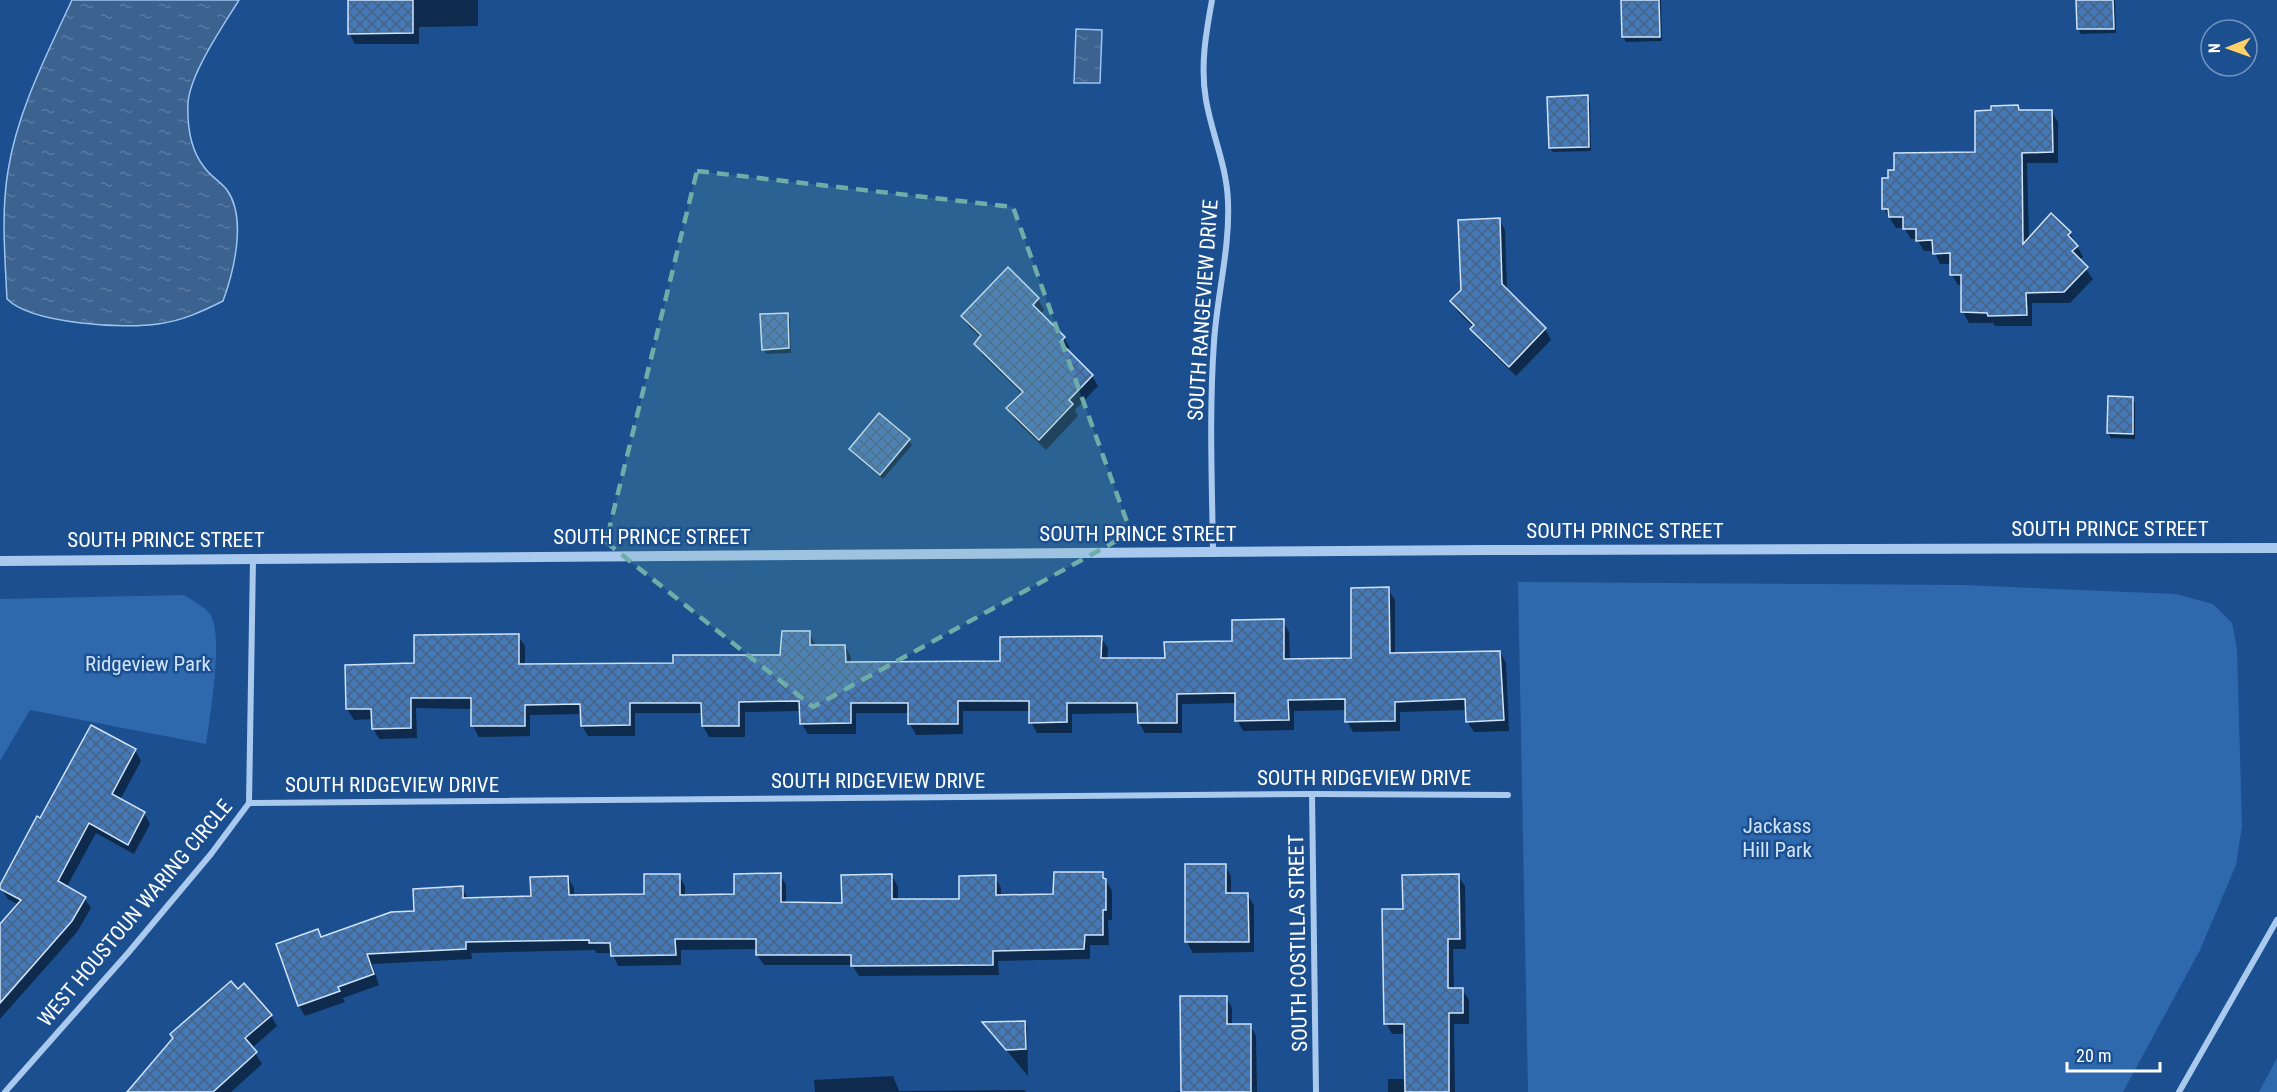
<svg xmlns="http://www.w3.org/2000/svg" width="2277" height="1092" viewBox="0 0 2277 1092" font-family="'Roboto Condensed',sans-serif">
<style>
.green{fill:#2e69ad}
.water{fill:url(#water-ripples);stroke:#9cc4f0;stroke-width:1.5}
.shadow{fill:#0007}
.building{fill:url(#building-cross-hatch);stroke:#cfe3fa;stroke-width:1.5}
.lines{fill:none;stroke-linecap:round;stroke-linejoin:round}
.minor{stroke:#a9c9ee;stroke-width:6}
.tertiary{stroke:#a9c9ee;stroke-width:10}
.marked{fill:#6fada8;fill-opacity:0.2;stroke:#6fada8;stroke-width:4.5;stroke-dasharray:12 8;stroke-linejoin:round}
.labels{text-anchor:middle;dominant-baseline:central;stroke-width:5;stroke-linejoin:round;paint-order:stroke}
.street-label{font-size:21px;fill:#fff;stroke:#1b4f8f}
.park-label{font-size:21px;fill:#cfe3fa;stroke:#1b4f8f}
</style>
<defs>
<pattern id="water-ripples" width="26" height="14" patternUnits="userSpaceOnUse" patternTransform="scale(1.5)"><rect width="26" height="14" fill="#3c6290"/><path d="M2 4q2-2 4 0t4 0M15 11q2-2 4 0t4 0" fill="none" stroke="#597aa1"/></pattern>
<pattern id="building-cross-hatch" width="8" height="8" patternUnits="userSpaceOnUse" patternTransform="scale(1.5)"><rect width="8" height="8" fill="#4478b7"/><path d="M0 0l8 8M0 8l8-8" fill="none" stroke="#486282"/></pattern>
</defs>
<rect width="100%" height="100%" fill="#1b4f8f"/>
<g class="green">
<polygon points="1518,582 1962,585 2176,594 2213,604 2232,623 2237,649 2242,826 2236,865 2200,950 2123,1092 1528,1092"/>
<path d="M 184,595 C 191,600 206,607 210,614 C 224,633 210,719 206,744 L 30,710 L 0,761 L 0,599 Z"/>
<polygon points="2277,1058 2277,1092 2259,1092"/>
</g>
<g class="water">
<path d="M 72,0 L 239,0 C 223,26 191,72 188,102 C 187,125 190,149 204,167 C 210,176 221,182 227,190 C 247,218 234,271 223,301 C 203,311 182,321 158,324 C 124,329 32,324 7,299 C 5,257 1,212 8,171 C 17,112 47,54 72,0 Z"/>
<polygon points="1076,29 1102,30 1100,83 1074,83"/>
</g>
<g class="shadow">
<polygon points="349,0 478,0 478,26 419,27 419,44 355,44 349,33"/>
<polygon points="1623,0 1661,0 1662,41 1626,42 1623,37"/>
<polygon points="2078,0 2115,0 2116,33 2081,34 2078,29"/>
<polygon points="1587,97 1590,102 1591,151 1553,152 1550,147"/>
<polygon points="2018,107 2020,112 2051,111 2058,122 2058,163 2027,163 2029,241 2051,216 2070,233 2083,257 2079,260 2093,279 2070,303 2032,303 2032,326 1995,326 1993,323 1969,323 1963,312 1963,285 1958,285 1952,275 1951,264 1940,264 1934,251 1924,251 1917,239 1911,239 1904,228 1896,228 1884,209 1890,179 1977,154"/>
<polygon points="1499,220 1505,230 1507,291 1545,329 1551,340 1516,376 1479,340 1472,330 1474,328 1458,312 1452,302 1462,291"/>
<polygon points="1008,270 1038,299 1044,310 1040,315 1064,338 1070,348 1067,351 1092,376 1098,386 1075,410 1078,416 1046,450 1014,419 1008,408 1022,394 982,355 976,344 981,338 969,327 963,316"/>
<polygon points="787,314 790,319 791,353 766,354 763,349"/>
<polygon points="2132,398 2135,403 2135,439 2111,438 2108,433"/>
<polygon points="879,415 909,440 912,445 883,479 853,454 851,449"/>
<polygon points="1388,589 1395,600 1395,654 1500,652 1506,663 1509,731 1474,732 1467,721 1467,710 1400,712 1400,731 1353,732 1347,721 1346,710 1294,711 1294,730 1243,731 1237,720 1237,703 1182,704 1182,733 1145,733 1139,723 1139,713 1072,714 1072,733 1037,733 1031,722 1031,711 963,711 963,734 916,735 910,724 910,713 856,713 856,734 808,734 801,723 801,711 745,712 745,737 709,737 703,726 703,713 635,713 635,736 588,736 582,726 582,714 530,715 530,736 479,737 473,726 473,709 416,708 417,738 379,739 373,728 373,719 354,720 347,709 416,665 518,636 525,646 525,665 675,664 782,656 809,632 816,646 845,646 851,657 851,663 1002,662 1101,638 1108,648 1107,659 1166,659 1233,642 1283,621 1289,632 1290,661 1352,660"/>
<polygon points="135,750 141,761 120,800 144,813 150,824 134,854 96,833 66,888 84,898 91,908 77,932 0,1019 0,926 19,905 8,899 1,888 40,820"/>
<polygon points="1225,865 1231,876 1231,895 1247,895 1254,905 1254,952 1193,953 1187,942"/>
<polygon points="1102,873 1112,891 1112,920 1108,920 1109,945 1090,945 1090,959 998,961 999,975 859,976 852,965 764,965 757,955 757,949 681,950 681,965 618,966 612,953 596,953 595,950 471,953 472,959 372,964 379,985 343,998 345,1002 305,1016 299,1006 277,945 322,938 416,912 462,887 468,899 532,898 568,878 574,888 574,897 646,895 679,875 685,886 685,896 736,895 780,875 786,885 786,904 843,904 892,876 898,887 898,901 960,900 995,877 1001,888 1001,896 1055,896"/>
<polygon points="1458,876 1465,886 1466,949 1453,949 1454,989 1462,989 1469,1000 1469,1024 1454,1024 1455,1092 1388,1092 1388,1079 1406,1079 1406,1034 1392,1034 1386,1023 1404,911"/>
<polygon points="238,991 271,1016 277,1026 252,1048 262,1064 231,1092 129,1092"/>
<polygon points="1226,997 1232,1008 1232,1025 1250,1025 1256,1036 1257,1092 1173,1092 1183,1091"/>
<polygon points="1024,1022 1027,1027 1028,1076 987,1027"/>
<polygon points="893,1076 899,1091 1025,1090 1026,1092 815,1092 814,1080"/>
</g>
<g class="building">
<polygon points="348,0 413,0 413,33 348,34"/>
<polygon points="1621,0 1659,0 1660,37 1622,37"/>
<polygon points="2076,0 2113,0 2114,29 2077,29"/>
<polygon points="1588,95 1589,147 1549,148 1547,97"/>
<polygon points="2018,105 2019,110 2052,110 2053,152 2022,153 2023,244 2051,213 2071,232 2068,235 2078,246 2072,251 2088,267 2064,292 2026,293 2027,315 1988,316 1987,313 1961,312 1961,275 1950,275 1950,253 1933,254 1932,240 1916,241 1916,229 1903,229 1903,217 1889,217 1888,209 1882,209 1882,178 1888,178 1888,170 1894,170 1894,153 1975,152 1975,111 1991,110 1991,106"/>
<polygon points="1500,218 1502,284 1546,328 1509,367 1470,329 1474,325 1450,301 1461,290 1458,220"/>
<polygon points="1008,267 1039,298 1033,305 1065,337 1060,342 1093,375 1069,400 1073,404 1039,440 1006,408 1023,392 974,344 981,335 961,316"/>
<polygon points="788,313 789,348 762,350 760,314"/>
<polygon points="2108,396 2133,397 2133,434 2107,433"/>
<polygon points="879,413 910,439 880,475 849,449"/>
<polygon points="1389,587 1390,653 1500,651 1504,720 1466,722 1465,699 1395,702 1395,721 1345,722 1345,699 1288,700 1289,720 1235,721 1235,693 1177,694 1177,723 1138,723 1137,703 1067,703 1067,722 1029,723 1029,701 958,701 958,724 908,724 908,703 851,703 851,723 800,724 799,701 739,702 739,726 702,726 701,703 630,703 630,725 581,726 580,704 525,705 525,726 471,726 471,698 411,698 411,728 372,729 371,709 346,709 345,665 414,663 414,635 519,634 519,664 673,663 673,655 780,655 782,631 810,631 810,645 845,645 846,662 1000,661 1000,637 1102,636 1101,658 1165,658 1164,642 1232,641 1232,620 1284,619 1284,659 1351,658 1351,588"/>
<polygon points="91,725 136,749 112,794 145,812 128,845 89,823 58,881 86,897 72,921 0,1003 0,924 21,900 0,889 0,885 37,816 40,818"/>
<polygon points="1185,864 1226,864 1226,893 1248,893 1249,942 1185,942"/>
<polygon points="1054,872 1103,872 1103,878 1106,879 1106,910 1103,910 1103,935 1085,935 1084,949 993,951 993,965 851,966 851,955 756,955 756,939 675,939 676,955 611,956 610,943 589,943 589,940 466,942 466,949 367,954 374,974 338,987 340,991 298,1006 276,944 318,929 321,937 391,912 414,911 413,889 463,886 463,898 531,896 530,877 568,876 569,895 644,894 644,874 680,874 680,895 734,894 734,874 781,873 781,902 842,903 841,875 892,874 892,899 959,899 959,876 996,875 996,895 1053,894"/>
<polygon points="1459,874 1460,939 1448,939 1448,988 1463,988 1463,1013 1449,1013 1449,1092 1405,1092 1404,1024 1384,1024 1382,909 1403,909 1402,875"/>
<polygon points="231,981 238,989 244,983 272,1015 245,1038 257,1052 213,1092 127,1092 173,1038 170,1034"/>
<polygon points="1180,996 1227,996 1227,1024 1251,1024 1251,1092 1181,1092"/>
<polygon points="1025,1021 1026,1049 1006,1050 982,1022"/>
</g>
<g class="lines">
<g class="minor">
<path d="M 1212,0 C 1206,33 1200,66 1206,100 C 1212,135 1227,166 1228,202 C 1230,249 1217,295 1214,342 C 1209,412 1212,482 1213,552"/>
<polyline points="1312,794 1316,1092"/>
<polyline points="249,803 1312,794 1508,795"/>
<polyline points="5,1092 128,953 211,854 249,803 253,559"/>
<polyline points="2179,1092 2277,920"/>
</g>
<polyline class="tertiary" points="0,561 1487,550 2277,548"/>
</g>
<path class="marked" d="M 697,171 L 1013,207 L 1131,533 L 813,707 L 606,542 Z"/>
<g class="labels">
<g class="street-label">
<text transform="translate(1203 310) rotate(-86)">SOUTH RANGEVIEW DRIVE</text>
<text x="2110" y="529">SOUTH PRINCE STREET</text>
<text x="1625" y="531">SOUTH PRINCE STREET</text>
<text x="1138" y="534">SOUTH PRINCE STREET</text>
<text x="652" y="537">SOUTH PRINCE STREET</text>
<text x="166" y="540">SOUTH PRINCE STREET</text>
<text x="1364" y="778">SOUTH RIDGEVIEW DRIVE</text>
<text x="878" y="781">SOUTH RIDGEVIEW DRIVE</text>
<text x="392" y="785">SOUTH RIDGEVIEW DRIVE</text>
<text transform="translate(135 913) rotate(-50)">WEST HOUSTOUN WARING CIRCLE</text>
<text transform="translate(1298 943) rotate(-91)">SOUTH COSTILLA STREET</text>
</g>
<g class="park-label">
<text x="148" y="664">Ridgeview Park</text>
<text x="1777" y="826">Jackass<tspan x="1777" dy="24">Hill Park</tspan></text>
</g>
</g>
<g transform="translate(2229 48) rotate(269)"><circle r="28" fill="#1b4f8f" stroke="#7695bc" stroke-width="1.5"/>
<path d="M0-4.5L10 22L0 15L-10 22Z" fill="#ffd166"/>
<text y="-9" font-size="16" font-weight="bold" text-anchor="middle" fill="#ffffff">N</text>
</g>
<path d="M2067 1062v9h93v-9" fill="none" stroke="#ffffff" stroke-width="3"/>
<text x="2076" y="1062" font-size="18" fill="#ffffff" stroke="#1b4f8f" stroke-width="4.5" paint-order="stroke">20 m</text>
</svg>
